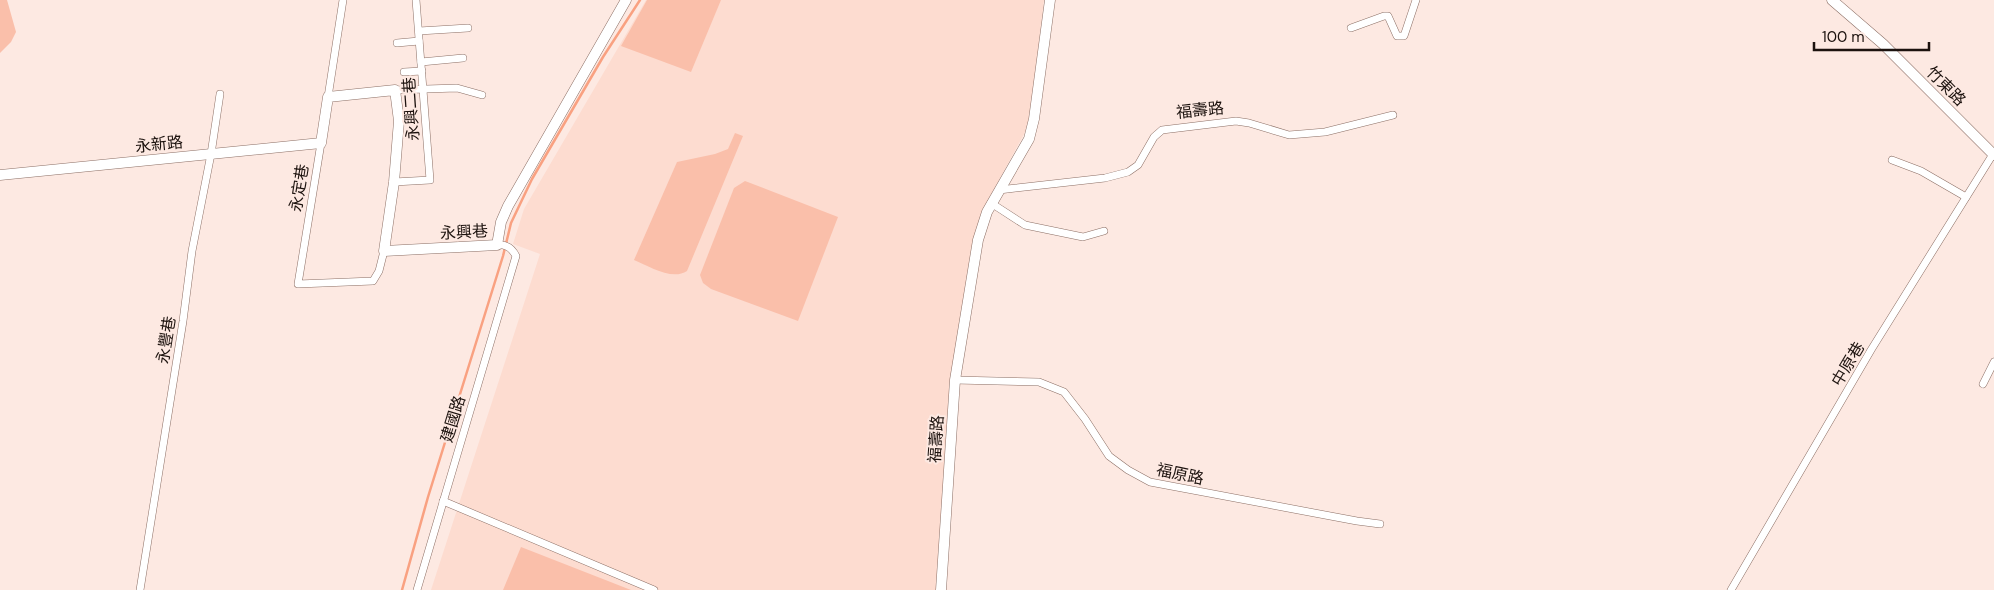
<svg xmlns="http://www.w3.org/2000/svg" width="1994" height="590" viewBox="0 0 1994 590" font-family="'DM Sans','Noto Sans TC',sans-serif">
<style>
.built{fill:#fddcd0}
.green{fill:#fabfaa}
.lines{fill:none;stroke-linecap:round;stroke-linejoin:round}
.stream{stroke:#f9a181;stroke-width:2.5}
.street-casing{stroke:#8c6f65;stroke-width:8}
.secondary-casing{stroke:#8c6f65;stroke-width:11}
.street{stroke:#fff;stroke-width:7}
.secondary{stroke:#fff;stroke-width:10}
.labels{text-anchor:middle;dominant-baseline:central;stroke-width:4;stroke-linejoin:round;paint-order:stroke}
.street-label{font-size:16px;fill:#1c120e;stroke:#fde9e2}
</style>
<rect width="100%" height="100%" fill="#fde9e2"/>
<polygon class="built" points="646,0 1044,0 1030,123 987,202 973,241 950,387 936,590 431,590 540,254 513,244 524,209"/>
<g class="green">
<polygon points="0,0 7,0 16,32 11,42 0,53"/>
<polygon points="647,0 721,0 691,72 621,46"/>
<path d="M 735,133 L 743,136 L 687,271 C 672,281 649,266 634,260 L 677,162 L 715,154 L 728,149 Z"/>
<polygon points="745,181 838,217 798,321 711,289 703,283 700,275 734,188"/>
<polygon points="521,547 631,590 503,590"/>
</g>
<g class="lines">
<polyline class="stream" points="402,590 428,497 503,256 511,223 532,179 603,57 640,0"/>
<defs>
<g id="street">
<polyline points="1351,28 1384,16 1388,16 1397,36 1404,36 1416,0"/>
<polyline points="419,31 468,28"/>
<polyline points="397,43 419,41"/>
<polyline points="421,62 463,58"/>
<polyline points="404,72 422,71"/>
<polyline points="395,90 457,88 482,95"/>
<polyline points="328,97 343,0"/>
<polyline points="321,143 298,284 373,281 379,271 384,251"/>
<polyline points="1892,160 1921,171 1966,197"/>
<polyline points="394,182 430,180 416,0"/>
<polyline points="999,190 1105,178 1128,172 1138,165 1154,137 1162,130 1236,121 1249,123 1289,135 1325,132 1393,115"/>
<polyline points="991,203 1025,225 1083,237 1104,231"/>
<polyline points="955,380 1039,382 1064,392 1085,419 1109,456 1128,470 1150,482 1357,521 1380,524"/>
<polyline points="1983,384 1994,362"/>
<polyline points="443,501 654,590"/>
<polyline points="140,590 183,321 192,251 211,154 220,94"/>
<path d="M 417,590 L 516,256 C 512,248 506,244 497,245"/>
<polyline points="1731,590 1871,350 1993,154"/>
</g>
<g id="secondary">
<polyline points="1832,0 1883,44 1994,155"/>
<polyline points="0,175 321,143 328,97 395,90 399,121 394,182 384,251 497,245 501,222 508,206 626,0"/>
<polyline points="941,590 955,380 978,240 987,212 1029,139 1034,119 1050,0"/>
</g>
</defs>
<use href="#street" class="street-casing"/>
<use href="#secondary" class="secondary-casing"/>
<use href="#street" class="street"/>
<use href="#secondary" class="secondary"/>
</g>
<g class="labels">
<g class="street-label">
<text transform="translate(1946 86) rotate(45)">竹東路</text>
<text transform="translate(411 109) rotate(-94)">永興二巷</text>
<text transform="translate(1200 110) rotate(-6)">福壽路</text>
<text transform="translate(159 144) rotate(-6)">永新路</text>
<text transform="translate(299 188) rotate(-81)">永定巷</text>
<text transform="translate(464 232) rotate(-3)">永興巷</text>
<text transform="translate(166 340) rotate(-81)">永豐巷</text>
<text transform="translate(1848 364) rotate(-59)">中原巷</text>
<text transform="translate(453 419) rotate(-73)">建國路</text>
<text transform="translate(936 439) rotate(-86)">福壽路</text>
<text transform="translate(1180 474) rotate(12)">福原路</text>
</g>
</g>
<path d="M1814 42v8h115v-8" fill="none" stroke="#1c120e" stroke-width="2.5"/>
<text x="1822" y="42" font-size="15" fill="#1c120e" stroke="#fde9e2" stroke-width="4" paint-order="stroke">100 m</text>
</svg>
